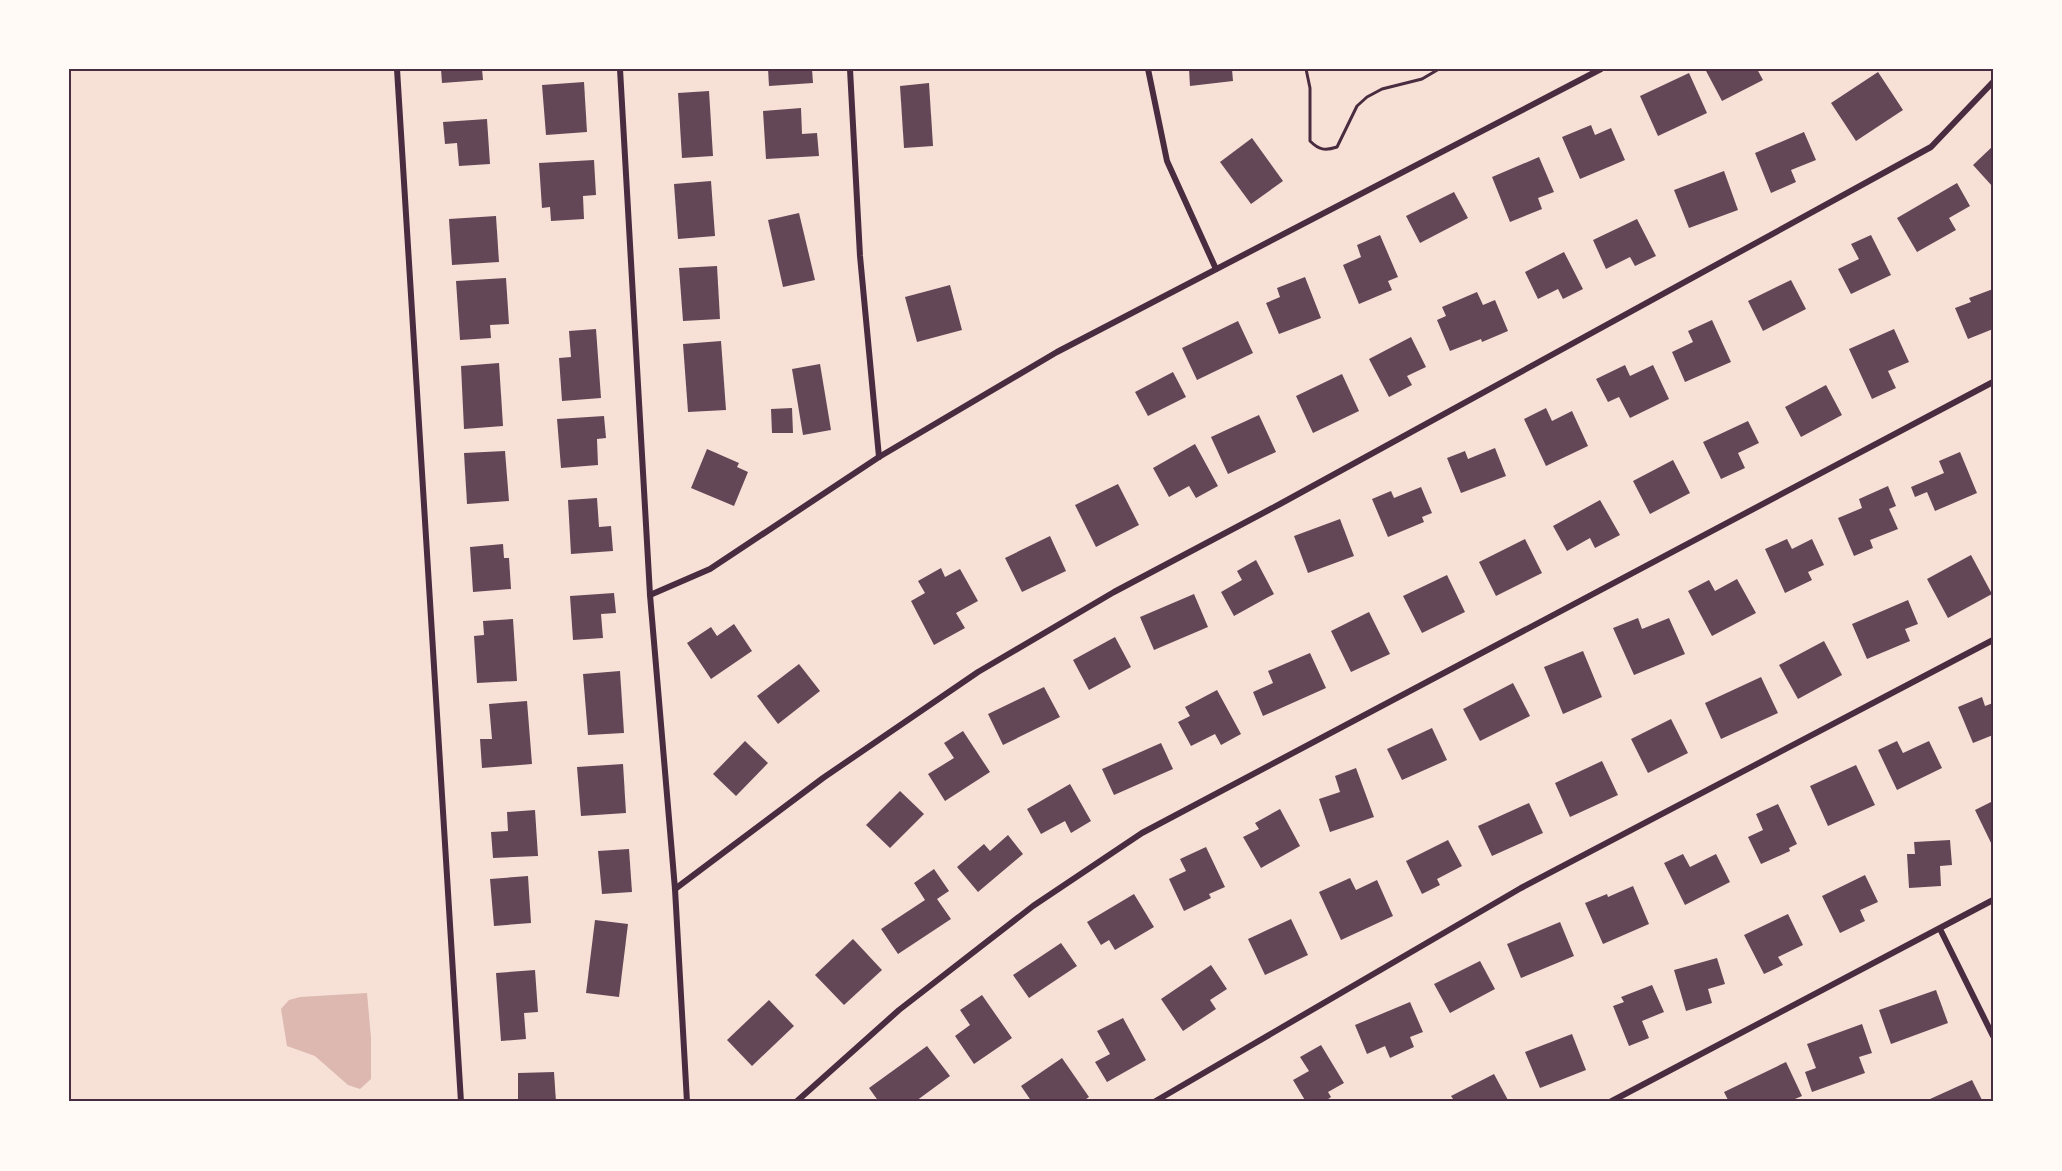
<svg xmlns="http://www.w3.org/2000/svg" width="2062" height="1171" viewBox="0 0 2062 1171" font-family="'IBM Plex Serif',serif">
<style>
.water{fill:#dcb8b0}
.building{fill:#644757}
.lines{fill:none;stroke-linecap:round;stroke-linejoin:round}
.path{stroke:#4a2c40;stroke-width:3}
.minor{stroke:#4a2c40;stroke-width:6}
.neatline{fill:none;stroke:#4a2c40;stroke-width:2}
</style>
<rect width="100%" height="100%" fill="#f7e1d7"/>
<polygon class="water" points="367,993 371,1038 371,1079 360,1089 348,1085 315,1056 287,1046 281,1009 289,1000 300,997"/>
<g class="building">
<polygon points="441,69 482,69 483,80 442,83"/>
<polygon points="768,69 812,69 813,83 769,86"/>
<polygon points="1189,69 1232,69 1233,81 1190,86"/>
<polygon points="1705,69 1757,69 1763,80 1722,101"/>
<polygon points="1878,72 1903,110 1856,141 1831,103"/>
<polygon points="1689,73 1707,113 1658,136 1640,96"/>
<polygon points="584,82 587,132 546,135 542,85"/>
<polygon points="929,83 933,146 904,148 900,86"/>
<polygon points="709,91 713,156 682,158 678,93"/>
<polygon points="801,108 802,134 817,133 819,156 766,159 763,111"/>
<polygon points="487,119 490,164 459,166 457,143 445,144 443,122"/>
<polygon points="1591,125 1595,135 1611,128 1625,160 1580,179 1562,137"/>
<polygon points="1804,132 1816,160 1791,170 1796,182 1771,193 1755,153"/>
<polygon points="1252,138 1283,181 1251,204 1220,162"/>
<polygon points="1993,146 1993,187 1973,165"/>
<polygon points="1539,157 1554,192 1538,198 1542,209 1510,222 1492,177"/>
<polygon points="594,160 596,195 583,196 584,219 551,221 550,207 542,208 539,163"/>
<polygon points="1724,171 1738,210 1689,228 1674,190"/>
<polygon points="711,181 715,236 678,239 674,184"/>
<polygon points="1957,183 1970,206 1949,218 1956,230 1917,252 1897,218"/>
<polygon points="1454,192 1468,218 1420,243 1406,216"/>
<polygon points="799,213 815,280 783,287 768,220"/>
<polygon points="496,216 499,262 452,265 449,219"/>
<polygon points="1637,219 1656,256 1635,266 1630,257 1606,269 1593,240"/>
<polygon points="1380,235 1398,277 1388,281 1392,290 1359,304 1343,265 1361,257 1357,245"/>
<polygon points="1871,235 1891,275 1851,294 1838,269 1859,259 1851,244"/>
<polygon points="1564,252 1583,289 1563,299 1558,289 1538,299 1525,272"/>
<polygon points="717,266 720,319 683,321 679,268"/>
<polygon points="1305,277 1321,318 1279,334 1266,303 1280,297 1277,288"/>
<polygon points="506,278 509,324 490,325 491,338 460,340 456,281"/>
<polygon points="1791,280 1806,309 1763,331 1748,301"/>
<polygon points="950,285 962,330 917,342 905,297"/>
<polygon points="1993,289 1993,329 1968,339 1955,308 1971,302 1969,298"/>
<polygon points="1477,292 1483,305 1495,300 1508,331 1482,342 1481,339 1450,351 1437,320 1446,316 1442,307"/>
<polygon points="1712,320 1731,362 1685,382 1672,352 1693,342 1688,331"/>
<polygon points="1238,321 1253,353 1197,380 1182,348"/>
<polygon points="596,329 601,398 562,401 559,358 571,357 569,331"/>
<polygon points="1894,329 1909,362 1888,371 1896,388 1872,399 1849,349"/>
<polygon points="1411,337 1426,367 1407,376 1412,385 1389,397 1369,359"/>
<polygon points="721,341 726,410 688,412 683,344"/>
<polygon points="499,363 503,426 464,429 461,366"/>
<polygon points="820,364 831,430 803,435 792,369"/>
<polygon points="1625,365 1630,376 1653,365 1669,399 1630,418 1619,397 1608,402 1596,379"/>
<polygon points="1173,372 1186,397 1148,416 1135,392"/>
<polygon points="1342,374 1359,411 1313,433 1296,396"/>
<polygon points="1826,385 1842,415 1801,437 1785,407"/>
<polygon points="792,408 793,433 772,433 771,409"/>
<polygon points="1546,408 1552,421 1572,411 1588,446 1546,466 1524,419"/>
<polygon points="1259,415 1276,452 1228,474 1211,437"/>
<polygon points="604,416 606,438 597,439 598,465 561,468 557,419"/>
<polygon points="1748,421 1759,443 1738,453 1745,468 1721,479 1703,442"/>
<polygon points="1195,444 1218,486 1196,498 1189,486 1169,497 1153,468"/>
<polygon points="1495,448 1506,476 1461,493 1447,458 1465,451 1468,459"/>
<polygon points="707,449 739,463 737,467 748,472 734,506 691,488"/>
<polygon points="505,451 509,501 467,504 464,453"/>
<polygon points="1960,452 1977,493 1935,511 1927,492 1915,497 1911,487 1944,473 1939,461"/>
<polygon points="1673,460 1690,493 1650,514 1633,481"/>
<polygon points="1118,484 1139,525 1096,547 1075,505"/>
<polygon points="1888,486 1896,506 1889,509 1898,529 1870,540 1873,548 1854,556 1838,518 1862,508 1859,499"/>
<polygon points="1421,487 1432,513 1422,517 1424,522 1388,537 1372,499 1391,491 1394,498"/>
<polygon points="597,498 599,527 611,526 613,551 571,554 568,500"/>
<polygon points="1600,500 1620,535 1595,548 1590,538 1567,551 1553,526"/>
<polygon points="1340,519 1354,556 1308,573 1294,536"/>
<polygon points="1050,536 1066,571 1022,592 1005,558"/>
<polygon points="1525,539 1542,573 1496,596 1479,562"/>
<polygon points="1787,539 1792,549 1812,539 1824,565 1808,572 1812,580 1785,593 1765,549"/>
<polygon points="503,544 504,558 509,558 511,589 473,592 470,547"/>
<polygon points="1971,555 1992,594 1948,618 1927,579"/>
<polygon points="1256,560 1274,594 1234,616 1221,592 1242,580 1237,571"/>
<polygon points="941,568 945,577 960,569 978,601 956,613 965,628 934,645 911,601 925,593 918,581"/>
<polygon points="1447,575 1465,612 1422,633 1403,596"/>
<polygon points="1737,579 1756,613 1712,636 1688,591 1709,580 1715,591"/>
<polygon points="614,593 616,613 601,614 603,638 573,640 570,596"/>
<polygon points="1194,594 1208,627 1154,650 1140,617"/>
<polygon points="1908,600 1918,624 1905,629 1910,641 1867,659 1852,624"/>
<polygon points="1369,612 1390,654 1351,672 1331,631"/>
<polygon points="1638,618 1642,629 1669,618 1685,654 1634,675 1613,628"/>
<polygon points="513,619 517,681 477,683 474,636 484,635 483,621"/>
<polygon points="734,624 752,651 711,679 687,643 711,627 717,636"/>
<polygon points="1115,637 1131,667 1089,690 1073,660"/>
<polygon points="1824,641 1842,675 1798,699 1779,665"/>
<polygon points="1583,651 1602,697 1563,714 1544,667"/>
<polygon points="1310,653 1326,688 1263,716 1253,692 1273,683 1268,671"/>
<polygon points="799,664 820,691 778,724 757,696"/>
<polygon points="620,671 624,733 588,735 583,674"/>
<polygon points="1761,677 1778,713 1721,739 1705,703"/>
<polygon points="1513,683 1530,716 1480,741 1463,709"/>
<polygon points="1044,687 1060,717 1003,745 988,714"/>
<polygon points="1217,690 1241,734 1221,745 1215,734 1191,746 1178,722 1190,716 1185,707"/>
<polygon points="1982,697 1985,706 1993,703 1993,735 1973,743 1958,707"/>
<polygon points="527,701 532,764 482,768 480,739 492,739 489,704"/>
<polygon points="1671,719 1688,753 1648,773 1631,739"/>
<polygon points="1432,728 1447,760 1402,780 1387,749"/>
<polygon points="963,731 990,772 945,801 928,774 954,758 944,743"/>
<polygon points="745,741 768,763 736,796 713,774"/>
<polygon points="1897,741 1903,753 1929,741 1942,768 1897,790 1878,750"/>
<polygon points="1161,743 1173,769 1114,795 1102,769"/>
<polygon points="1602,761 1618,795 1570,817 1555,783"/>
<polygon points="623,764 626,813 581,816 577,767"/>
<polygon points="1856,765 1875,805 1828,826 1810,786"/>
<polygon points="1356,768 1374,817 1330,832 1319,799 1340,792 1335,776"/>
<polygon points="1070,784 1091,821 1071,833 1065,821 1041,834 1027,809"/>
<polygon points="900,791 924,814 890,848 866,825"/>
<polygon points="1993,801 1993,847 1975,810"/>
<polygon points="1529,803 1543,833 1492,856 1478,826"/>
<polygon points="1778,804 1797,844 1789,848 1790,851 1761,864 1748,837 1763,830 1756,814"/>
<polygon points="1280,809 1300,846 1261,868 1243,837 1259,829 1255,823"/>
<polygon points="535,810 538,856 493,858 491,832 508,831 507,812"/>
<polygon points="1008,835 1023,854 978,892 957,867 984,844 990,851"/>
<polygon points="1448,840 1462,866 1437,879 1440,885 1422,894 1406,861"/>
<polygon points="1950,840 1952,865 1940,866 1941,886 1909,888 1907,854 1915,854 1914,842"/>
<polygon points="1206,847 1225,887 1209,894 1211,898 1184,911 1169,879 1186,871 1180,859"/>
<polygon points="629,849 632,892 602,894 598,851"/>
<polygon points="1683,854 1690,867 1716,854 1730,882 1685,905 1664,863"/>
<polygon points="934,869 949,891 937,899 951,919 898,954 881,929 925,900 914,883"/>
<polygon points="1865,875 1878,902 1860,910 1865,921 1840,933 1822,896"/>
<polygon points="528,876 531,923 494,926 490,879"/>
<polygon points="1350,878 1356,890 1377,880 1393,916 1341,940 1319,892"/>
<polygon points="1633,886 1649,924 1603,944 1585,903 1607,894 1608,897"/>
<polygon points="1134,894 1154,927 1115,950 1109,940 1101,945 1087,922"/>
<polygon points="1788,914 1803,945 1778,957 1783,965 1764,974 1744,935"/>
<polygon points="1291,919 1308,955 1265,975 1248,939"/>
<polygon points="595,920 628,924 619,997 586,993"/>
<polygon points="1560,922 1574,956 1521,978 1507,944"/>
<polygon points="853,939 882,970 844,1005 815,975"/>
<polygon points="1061,943 1077,966 1029,998 1013,975"/>
<polygon points="1717,958 1725,984 1708,989 1712,1003 1686,1011 1674,970"/>
<polygon points="1480,961 1495,989 1450,1013 1434,984"/>
<polygon points="1211,965 1227,989 1210,1000 1216,1009 1183,1031 1161,999"/>
<polygon points="535,970 538,1012 524,1013 526,1039 501,1041 496,973"/>
<polygon points="1652,985 1664,1012 1642,1021 1649,1038 1629,1046 1613,1006 1624,1002 1621,997"/>
<polygon points="1936,990 1948,1023 1891,1044 1879,1010"/>
<polygon points="982,995 1012,1038 974,1064 955,1036 970,1025 960,1010"/>
<polygon points="769,1000 794,1026 752,1066 727,1040"/>
<polygon points="1410,1002 1423,1032 1410,1037 1414,1047 1390,1058 1385,1046 1367,1054 1355,1025"/>
<polygon points="1123,1018 1146,1060 1107,1082 1095,1062 1110,1054 1097,1031"/>
<polygon points="1862,1024 1872,1053 1859,1057 1865,1073 1812,1092 1805,1072 1816,1068 1807,1044"/>
<polygon points="1572,1034 1586,1070 1540,1088 1525,1052"/>
<polygon points="1321,1045 1344,1083 1328,1092 1331,1097 1324,1102 1306,1102 1293,1080 1309,1071 1300,1057"/>
<polygon points="927,1046 950,1076 916,1101 917,1102 879,1102 869,1088"/>
<polygon points="1062,1058 1089,1097 1082,1102 1032,1102 1021,1086"/>
<polygon points="1786,1062 1802,1096 1788,1102 1729,1102 1724,1092"/>
<polygon points="554,1072 556,1102 518,1102 518,1073"/>
<polygon points="1494,1074 1509,1102 1455,1102 1451,1096"/>
<polygon points="1972,1080 1983,1102 1932,1102 1930,1099"/>
</g>
<g class="lines">
<path class="path" d="M 1306,69 L 1310,88 L 1310,141 C 1319,150 1325,151 1337,147 L 1357,106 L 1367,97 L 1382,89 L 1422,79 L 1439,69"/>
<g class="minor">
<polyline points="397,69 461,1102"/>
<polyline points="620,69 650,595 675,889 687,1102"/>
<polyline points="850,69 860,256 879,457"/>
<polyline points="1148,69 1167,161 1216,269"/>
<polyline points="650,595 710,569 879,457 1057,352 1601,69"/>
<polyline points="675,889 823,778 978,672 1114,592 1280,504 1931,147 1993,82"/>
<polyline points="1940,929 1993,1036"/>
<polyline points="796,1102 899,1010 1033,906 1142,833 1993,382"/>
<polyline points="1154,1102 1521,888 1993,640"/>
<polyline points="1610,1102 1993,900"/>
</g>
</g>
<rect width="2062" height="1171" fill="none" stroke="#fffaf5" stroke-width="141"/>
<rect x="70" y="70" width="1922" height="1030" class="neatline"/>
</svg>
